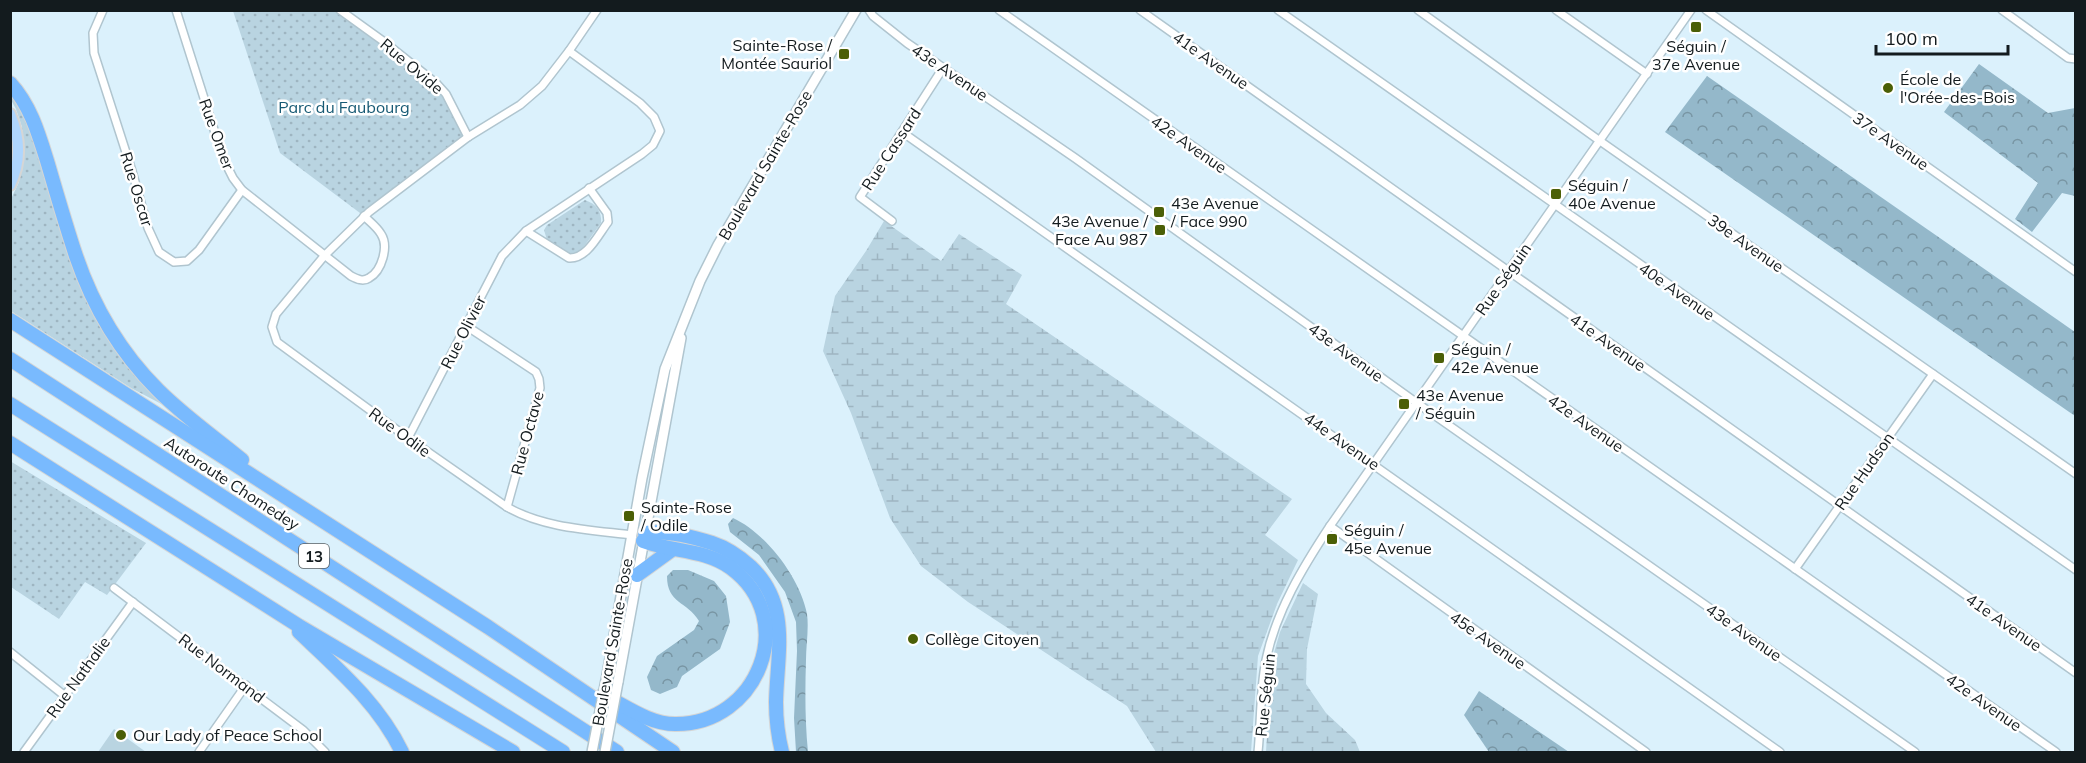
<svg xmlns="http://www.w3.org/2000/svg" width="2086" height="763" viewBox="0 0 2086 763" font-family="Mulish,sans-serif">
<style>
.grass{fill:url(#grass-dots)}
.forest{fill:url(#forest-crowns)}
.wetland{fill:url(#wetland-marsh)}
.pitch{fill:#b9d4e1}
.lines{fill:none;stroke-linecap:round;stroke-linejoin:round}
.minor-casing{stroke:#b0c5cf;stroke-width:10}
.tertiary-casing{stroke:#b0c5cf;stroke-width:12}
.primary-casing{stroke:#d5d6d6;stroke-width:14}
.motorway-casing{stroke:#d5d6d6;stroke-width:16}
.minor{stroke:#fff;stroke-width:7}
.tertiary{stroke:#fff;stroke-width:9}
.primary{stroke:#afd6fe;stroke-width:10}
.motorway{stroke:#79bafe;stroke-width:14}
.tertiary-bridge-casing{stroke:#b0c5cf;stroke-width:12;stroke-linecap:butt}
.tertiary-bridge{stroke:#fff;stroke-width:9}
.poi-dot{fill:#4b5f06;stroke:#fff;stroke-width:2}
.labels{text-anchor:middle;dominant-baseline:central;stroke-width:5;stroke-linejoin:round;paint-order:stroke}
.shield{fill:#fff;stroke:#5a5f62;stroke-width:1.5}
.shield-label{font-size:15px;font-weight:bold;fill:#131b1e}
.poi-label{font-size:16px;fill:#131b1e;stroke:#fff;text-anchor:start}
.street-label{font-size:16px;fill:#131b1e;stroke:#fff}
.park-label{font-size:16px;fill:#175a74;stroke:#fff}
</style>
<defs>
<pattern id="grass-dots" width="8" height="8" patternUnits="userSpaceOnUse" patternTransform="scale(1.5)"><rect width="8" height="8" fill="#b9d4e1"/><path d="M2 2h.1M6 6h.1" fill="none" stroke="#9eb5c1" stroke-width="1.8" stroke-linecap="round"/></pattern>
<pattern id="forest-crowns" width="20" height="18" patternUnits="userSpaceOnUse" patternTransform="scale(1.5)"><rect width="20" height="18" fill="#94b8ca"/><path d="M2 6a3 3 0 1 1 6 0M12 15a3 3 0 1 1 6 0" fill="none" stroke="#7895a3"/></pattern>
<pattern id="wetland-marsh" width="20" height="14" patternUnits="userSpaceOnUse" patternTransform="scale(1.5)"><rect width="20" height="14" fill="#b9d4e1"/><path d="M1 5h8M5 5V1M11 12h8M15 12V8" fill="none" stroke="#9eb5c1"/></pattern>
</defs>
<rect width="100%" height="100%" fill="#dbf1fc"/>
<g class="grass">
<polygon points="233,11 340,11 437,85 468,137 364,216 280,153"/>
<polygon points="10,92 28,118 82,291 97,317 169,408 131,388 11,311 11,199 19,182 24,152 22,127 16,109 11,100"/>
<path d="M 585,200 C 596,204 602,211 601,223 L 580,252 L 574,255 L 570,254 L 547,240 L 544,230 L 547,225 Z"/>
<polygon points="10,461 146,543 107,595 85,582 59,619 11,587"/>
</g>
<g class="forest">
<polygon points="1979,64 2048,113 2075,108 2075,196 2062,193 2032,232 2015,219 2038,183 1944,112"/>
<polygon points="1707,76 2075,332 2075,416 1665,132"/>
<path d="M 733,518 C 766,533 800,578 807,614 C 809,628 806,646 806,660 C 805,692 805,721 808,752 L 796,752 L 794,718 L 797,651 L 796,622 L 785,592 L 759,555 L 730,532 L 728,524 Z"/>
<path d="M 673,570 L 688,570 L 714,581 L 726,596 L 730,622 L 720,649 L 682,676 L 677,687 L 660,694 L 651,690 L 647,677 L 657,656 L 694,630 L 699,621 C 687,601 667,604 667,576 Z"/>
<polygon points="1479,691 1569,752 1489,752 1464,715"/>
</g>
<g class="wetland">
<polygon points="884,221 941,261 959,234 1022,275 1006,304 1292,499 1265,535 1298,560 1277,604 1258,656 1251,752 1156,752 1127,706 968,602 921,566 890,518 851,413 823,351 835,296 866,251"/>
<polygon points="1303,583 1318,594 1307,649 1306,684 1326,713 1355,740 1360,752 1266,752 1271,663 1280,632"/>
</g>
<polygon class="pitch" points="114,729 146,752 98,752"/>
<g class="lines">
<defs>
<g id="minor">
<polyline points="103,10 93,33 94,53 132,171 148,228 159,252 174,262 187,261 199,250 242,190"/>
<path d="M 176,10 L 223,158 L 233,178 L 242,190 L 351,276 C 357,279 363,282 369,278 C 382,271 389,246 381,234 C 377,227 370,222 364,216"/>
<polyline points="340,10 383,41 437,84 446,94 468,137"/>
<path d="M 597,10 L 569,51 L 542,86 L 520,105 L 468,137 L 369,212 L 325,255 L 276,314 L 272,327 L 277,342 L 408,438 L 507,507 C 543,528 591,530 632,535"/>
<polyline points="869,10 873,16 907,43 1075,158 1417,403 1915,752"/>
<polyline points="999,10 2056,752"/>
<polyline points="1140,10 2076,673"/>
<polyline points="1278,10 2076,570"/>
<polyline points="1418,10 1600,141 2076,474"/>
<polyline points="1556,10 1647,74"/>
<polyline points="1706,10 2076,272"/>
<polyline points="2002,10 2068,58 2076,59"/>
<polyline points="902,132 1780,752"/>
<polyline points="892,221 860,197 943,68"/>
<path d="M 526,231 L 569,258 C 587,259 598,235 608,222 L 607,213 L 589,188"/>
<polyline points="465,325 536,372 539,379 540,388 507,507"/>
<polyline points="408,438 502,256 526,231 642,154 653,145 660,131 654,117 640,103 569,51"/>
<polyline points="1330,526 1646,752"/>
<polyline points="1795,569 1933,374"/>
<polyline points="114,588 303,730 325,752"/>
<polyline points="10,652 65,696"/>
<polyline points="24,752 133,602"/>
<polyline points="199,752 246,685"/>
<path d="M 1258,752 C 1261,724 1260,688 1266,660 C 1276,611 1303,567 1330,526 L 1691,10"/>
</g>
<g id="tertiary">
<polyline points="607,675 642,478 665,369 700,281 718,245 856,10"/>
<polyline points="618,682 681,338"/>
</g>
<path id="primary" d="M 10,114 C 20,137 21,162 10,185"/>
<g id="motorway">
<path d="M 10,83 C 31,106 39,135 48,164 C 57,195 66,226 76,256 C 93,306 121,353 158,390 C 184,416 214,437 242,460"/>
<polyline points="10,320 488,627 673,752"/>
<polyline points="10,359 617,752"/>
<polyline points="10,404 563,752"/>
<polyline points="10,443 299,626 513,752"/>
<path d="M 645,533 C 665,530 693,537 712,543 C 727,548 740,557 751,567 C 791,605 777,654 776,702 C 776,719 778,736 782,752"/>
<polyline points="637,575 673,549"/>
<path d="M 299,632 C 338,669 378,703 402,752"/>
<path d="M 603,695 C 626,706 649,724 675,724 C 758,725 800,619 731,568 C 705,549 672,552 643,541"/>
</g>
</defs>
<use href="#minor" class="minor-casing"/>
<use href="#tertiary" class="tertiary-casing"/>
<use href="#primary" class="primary-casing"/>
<use href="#motorway" class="motorway-casing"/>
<use href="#minor" class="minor"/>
<use href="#tertiary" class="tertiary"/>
<use href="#primary" class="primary"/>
<use href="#motorway" class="motorway"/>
<defs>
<g id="tertiary-bridge">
<polyline points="592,752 607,675"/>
<polyline points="605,752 618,682"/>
</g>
</defs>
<use href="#tertiary-bridge" class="tertiary-bridge-casing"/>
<use href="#tertiary-bridge" class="tertiary-bridge"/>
</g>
<g class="poi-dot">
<rect x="1690" y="21" width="12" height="12" rx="3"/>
<rect x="838" y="48" width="12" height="12" rx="3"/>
<circle cx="1888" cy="88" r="6"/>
<rect x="1550" y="188" width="12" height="12" rx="3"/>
<rect x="1153" y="206" width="12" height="12" rx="3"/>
<rect x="1154" y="224" width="12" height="12" rx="3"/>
<rect x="1433" y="352" width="12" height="12" rx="3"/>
<rect x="1398" y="398" width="12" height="12" rx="3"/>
<rect x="623" y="510" width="12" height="12" rx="3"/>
<rect x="1326" y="533" width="12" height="12" rx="3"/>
<circle cx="913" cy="639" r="6"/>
<circle cx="121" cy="735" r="6"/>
</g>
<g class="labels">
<rect class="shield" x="299" y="544" width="30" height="24" rx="4.5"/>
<g class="shield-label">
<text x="314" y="556">13</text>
</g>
<g class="poi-label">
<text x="832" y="45" text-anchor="end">Sainte-Rose /<tspan x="832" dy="18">Montée Sauriol</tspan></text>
<text x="1696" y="46" text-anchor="middle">Séguin /<tspan x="1696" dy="18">37e Avenue</tspan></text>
<text x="1900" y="79">École de<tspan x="1900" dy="18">l'Orée-des-Bois</tspan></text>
<text x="1568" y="185">Séguin /<tspan x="1568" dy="18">40e Avenue</tspan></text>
<text x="1171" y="203">43e Avenue<tspan x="1171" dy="18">/ Face 990</tspan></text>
<text x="1148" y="221" text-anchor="end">43e Avenue /<tspan x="1148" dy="18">Face Au 987</tspan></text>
<text x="1451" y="349">Séguin /<tspan x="1451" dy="18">42e Avenue</tspan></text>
<text x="1416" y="395">43e Avenue<tspan x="1416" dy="18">/ Séguin</tspan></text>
<text x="641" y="507">Sainte-Rose<tspan x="641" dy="18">/ Odile</tspan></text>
<text x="1344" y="530">Séguin /<tspan x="1344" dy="18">45e Avenue</tspan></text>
<text x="925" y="639">Collège Citoyen</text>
<text x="133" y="735">Our Lady of Peace School</text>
</g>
<g class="street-label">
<text transform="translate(1211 60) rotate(35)">41e Avenue</text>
<text transform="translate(412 66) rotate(40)">Rue Ovide</text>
<text transform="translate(950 72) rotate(34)">43e Avenue</text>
<text transform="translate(217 134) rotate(70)">Rue Omer</text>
<text transform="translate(1891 141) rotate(35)">37e Avenue</text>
<text transform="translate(1189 144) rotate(35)">42e Avenue</text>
<text transform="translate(891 149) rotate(-57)">Rue Cassard</text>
<text transform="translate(765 165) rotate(-60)">Boulevard Sainte-Rose</text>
<text transform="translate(137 189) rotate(73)">Rue Oscar</text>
<text transform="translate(1746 243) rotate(35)">39e Avenue</text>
<text transform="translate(1503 279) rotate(-55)">Rue Séguin</text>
<text transform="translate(1677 291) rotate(35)">40e Avenue</text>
<text transform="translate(463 332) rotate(-63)">Rue Olivier</text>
<text transform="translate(1608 342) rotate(35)">41e Avenue</text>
<text transform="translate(1346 352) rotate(36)">43e Avenue</text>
<text transform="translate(1586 423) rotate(35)">42e Avenue</text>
<text transform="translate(400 432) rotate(36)">Rue Odile</text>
<text transform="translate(527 433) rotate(-75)">Rue Octave</text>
<text transform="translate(1342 441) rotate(35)">44e Avenue</text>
<text transform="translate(1864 471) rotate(-55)">Rue Hudson</text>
<text transform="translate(232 483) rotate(33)">Autoroute Chomedey</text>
<text transform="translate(2004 622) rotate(35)">41e Avenue</text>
<text transform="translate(1744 632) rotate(35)">43e Avenue</text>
<text transform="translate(1488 640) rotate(35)">45e Avenue</text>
<text transform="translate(612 642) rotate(-80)">Boulevard Sainte-Rose</text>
<text transform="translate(222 668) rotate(37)">Rue Normand</text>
<text transform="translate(78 677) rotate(-54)">Rue Nathalie</text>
<text transform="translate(1265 695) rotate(-84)">Rue Séguin</text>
<text transform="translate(1984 702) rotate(35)">42e Avenue</text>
</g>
<g class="park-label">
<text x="344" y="107">Parc du Faubourg</text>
</g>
</g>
<rect width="2086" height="763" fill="none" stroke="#131b1e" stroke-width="24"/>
<path d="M1876 45v9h132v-9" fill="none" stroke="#131b1e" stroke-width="3"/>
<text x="1885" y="45" font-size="18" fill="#131b1e" stroke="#ffffff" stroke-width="4.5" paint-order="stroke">100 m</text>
</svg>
